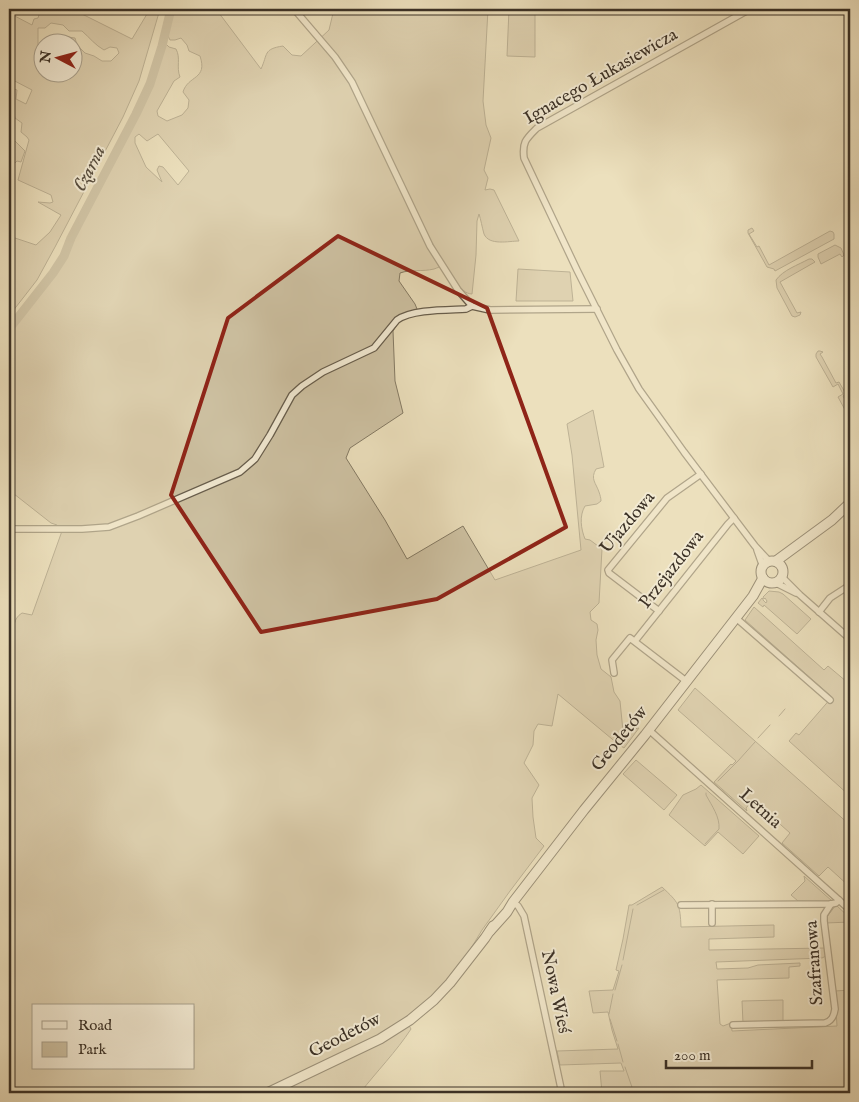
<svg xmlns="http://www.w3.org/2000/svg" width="859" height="1102" viewBox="0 0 859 1102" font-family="'IM FELL English',serif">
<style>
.green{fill:#cec2a3;stroke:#847a64;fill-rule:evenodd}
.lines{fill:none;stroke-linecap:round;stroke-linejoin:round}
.stream{stroke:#817662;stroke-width:1}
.river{stroke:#b0a48a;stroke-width:9}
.street-casing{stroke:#675d4c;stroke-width:8}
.secondary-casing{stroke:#3b3126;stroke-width:11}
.street{stroke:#f3ebd4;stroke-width:5.5}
.secondary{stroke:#f3ebd4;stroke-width:9}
.marked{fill:none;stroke:#8f2418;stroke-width:4;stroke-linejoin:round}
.labels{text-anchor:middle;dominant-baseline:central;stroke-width:4;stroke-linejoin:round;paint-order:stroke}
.street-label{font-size:18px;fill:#3b3126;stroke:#f3ebd4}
.water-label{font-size:19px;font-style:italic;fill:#584e3f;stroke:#f3ebd4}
</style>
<rect width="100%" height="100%" fill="#ece0bd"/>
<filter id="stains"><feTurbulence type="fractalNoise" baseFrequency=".004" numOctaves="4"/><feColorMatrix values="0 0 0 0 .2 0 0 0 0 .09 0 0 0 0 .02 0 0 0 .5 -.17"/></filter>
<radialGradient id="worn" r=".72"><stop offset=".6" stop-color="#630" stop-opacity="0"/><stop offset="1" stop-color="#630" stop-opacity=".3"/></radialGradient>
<g class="green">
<path d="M 41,9 L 72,9 L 132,39 L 150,9 L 160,9 L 139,81 L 123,117 L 55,247 L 37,280 L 9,316 L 9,236 L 36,245 L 50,232 L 61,215 L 38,202 L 50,203 L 53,202 L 51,195 L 18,180 L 29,140 L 27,137 L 21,132 L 22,123 L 15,118 L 13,109 L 9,106 L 9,87 L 17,90 L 16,99 L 26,104 L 32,90 L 9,78 L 9,13 L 32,25 L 34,19 L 38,18 ZM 51,23 L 63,25 L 69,31 L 82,31 C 90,38 95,45 104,50 L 110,47 L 117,48 L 119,53 L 111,61 L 102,61 L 94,56 L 85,53 L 77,45 L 75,38 L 68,37 L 61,41 L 55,35 L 53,38 L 56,42 L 72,42 L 72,72 L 42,72 L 42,47 L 38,45 L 38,28 L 45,28 Z"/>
<path d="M 173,9 L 216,9 L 261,69 C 268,54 263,49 283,46 L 292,55 L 301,56 L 329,30 L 334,9 L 488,9 L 483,101 L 486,125 L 491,138 L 484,170 L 488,178 L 485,190 L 490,189 L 494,190 L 519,241 C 509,241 489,246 484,234 C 482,227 481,220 479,214 L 477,221 L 476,255 L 472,294 C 460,294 451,273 445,264 C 442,266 437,268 434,269 C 422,272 411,269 400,273 L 399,281 L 415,304 L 419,314 L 400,320 L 393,331 L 395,381 L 403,413 L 350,448 L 346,458 L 385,520 L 407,559 L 463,526 L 495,580 L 581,550 L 572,455 L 567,424 L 593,410 L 604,467 L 596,469 C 590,479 596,483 599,492 C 600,495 601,498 601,501 L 597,504 L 585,506 C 579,516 581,529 585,539 L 590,540 L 602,549 L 599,603 L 590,612 L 591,620 L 597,624 L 598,630 L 596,640 L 597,655 L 601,669 L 611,677 L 614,692 L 620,701 L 623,731 L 639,728 L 624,748 L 618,744 L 558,694 L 552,726 L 538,724 L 534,731 L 533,745 L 524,763 L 539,785 L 532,798 L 533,817 L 536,838 L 544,846 L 510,891 L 482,930 L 450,983 L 407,1022 L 411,1029 C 396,1052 377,1071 360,1093 L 9,1093 L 9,635 C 16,628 12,619 22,613 L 32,615 L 62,531 L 57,525 L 51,523 L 9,490 L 9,334 L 37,298 L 66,256 L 73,239 L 151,88 L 165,43 L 169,47 L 176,49 C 181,58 176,67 180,77 L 174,81 L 157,111 L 158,116 L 167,121 L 182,115 L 188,108 L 189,100 L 183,92 C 188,75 208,80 200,56 L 189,51 L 187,45 L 181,38 L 175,40 L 170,40 L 167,34 ZM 139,134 L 147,141 L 158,134 L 189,171 L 178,185 L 163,167 L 159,166 L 157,170 L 162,182 L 146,167 L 135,143 L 135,137 ZM 34,1006 L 194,1006 L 194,1068 L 34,1068 Z"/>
<polygon points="509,9 535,9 535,57 507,56"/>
<polygon points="9,138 15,141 25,151 21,162 17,161 12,166 9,167"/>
<polygon points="752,228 754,231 749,234 757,247 759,246 769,265 830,231 833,232 834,234 834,239 775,271 774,269 767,267 748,233 748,230"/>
<polygon points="835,245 841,248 844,255 842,257 840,254 821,264 818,257 818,254"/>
<path d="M 809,259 L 812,259 L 815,262 L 780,282 L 797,313 L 801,312 L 800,315 L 795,317 L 792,316 L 777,288 L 776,280 C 783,270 798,265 809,259 Z"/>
<polygon points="518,269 570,272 573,301 516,301"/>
<polygon points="818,351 820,351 823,352 820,354 822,357 836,383 839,382 846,394 843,396 850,409 850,419 838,397 843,394 838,384 833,387 816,357 816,354"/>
<polygon points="769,591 779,592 783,594 811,619 797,634 764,605 763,607 758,603 762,598 763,599 763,600 766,603 767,601 765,598 764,599 763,597"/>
<polygon points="754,607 824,670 828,666 847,682 850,678 850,796 789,741 796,733 799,735 832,697 745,620"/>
<polygon points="695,688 850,825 850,887 828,867 819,876 782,843 790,833 753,800 746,808 747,811 714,782 731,764 732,765 736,761 678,710"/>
<polygon points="636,760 677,795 664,810 623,774"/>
<polygon points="701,785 759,836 743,854 718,832 705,846 669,815 683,795 696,789"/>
<polygon points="804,876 832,901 798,901 791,895 805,881"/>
<path d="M 662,887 C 679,903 680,904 681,927 L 774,925 L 774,937 L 709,939 L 709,950 L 825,948 L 826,956 L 822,958 L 716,962 L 717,969 L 748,968 L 758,965 L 800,963 L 800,966 L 789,967 L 789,978 L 717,980 L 720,1024 L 723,1026 L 731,1023 L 732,1031 L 837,1026 L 835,991 L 850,990 L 850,1041 L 848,1042 L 848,1049 L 850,1050 L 850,1093 L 602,1093 L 600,1071 L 624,1071 L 621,1063 L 560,1065 L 557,1051 L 618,1049 L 612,1030 L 608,1012 L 593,1013 L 589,991 L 613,990 L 619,971 L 616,970 L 623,939 L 629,905 L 632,905 Z"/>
<polygon points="836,905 850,918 850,922 826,923 826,918"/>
<polygon points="783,1000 783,1022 743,1023 742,1001"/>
</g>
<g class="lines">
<g class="stream">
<polyline points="779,716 785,709"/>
<polyline points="758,738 770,725"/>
<polyline points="718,781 738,761 755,742"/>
<path d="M 705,844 L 719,829 C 720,817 712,806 706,795 L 706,793"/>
<polyline points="637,905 664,890"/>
<polyline points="623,960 633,909"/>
<polyline points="615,990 622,965"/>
<polyline points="609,1014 613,994"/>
<polyline points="610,1019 617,1041"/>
<polyline points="618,1044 623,1062"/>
<polyline points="625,1067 634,1093"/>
</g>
<polyline class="river" points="9,329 53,273 64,256 71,238 136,114 150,84 162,46 171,9"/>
<defs>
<g id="street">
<polyline points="294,9 335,57 352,82 430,246 458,290 472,306 490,310 597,309"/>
<path d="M 750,9 L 537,128 C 526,139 522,142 524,158 L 577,270 L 617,350 L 639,389 L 684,452 L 755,546 L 769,561"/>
<path d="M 9,529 L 82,529 L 109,527 L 138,516 L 240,472 L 255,459 L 270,435 L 292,395 L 302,386 L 323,372 L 374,348 L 397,320 C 412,309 448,310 466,309 L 472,306"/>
<polyline points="757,550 763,567"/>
<polyline points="782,577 800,595 850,639"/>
<polyline points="776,583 796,593"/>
<polyline points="659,611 609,573 608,570 667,498 701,474"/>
<polyline points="819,612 830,598 850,585"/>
<polyline points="736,618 830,700"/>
<polyline points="635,641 728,524 734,518"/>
<polyline points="614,673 612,660 630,638 686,681"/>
<polyline points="649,730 850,910"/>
<polyline points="513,902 518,906 524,916 562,1093"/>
<polyline points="681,905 831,904 836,903 839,900"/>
<polyline points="712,923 712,904"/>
<path d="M 733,1025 L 825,1023 C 832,1021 834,1016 835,1009 L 824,921 L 824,915 L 831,904"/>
</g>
<g id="secondary">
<circle cx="772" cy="572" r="11"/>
<polyline points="776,561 832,520 850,503"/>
<polyline points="490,931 507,912 513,902 584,810 645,735 753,596 763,578"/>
<polyline points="267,1093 380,1039 410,1020 434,1000 450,983 485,938 493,926"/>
</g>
</defs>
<use href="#street" class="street-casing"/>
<use href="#secondary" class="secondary-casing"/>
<use href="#street" class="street"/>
<use href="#secondary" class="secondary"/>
</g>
<path d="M0 0H859V1102H0ZM 338,236 L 487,308 L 566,527 L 437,599 L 261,632 L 171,495 L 228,318 Z" fill="#ece0bd" fill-opacity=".55" fill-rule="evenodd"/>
<path class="marked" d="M 338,236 L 487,308 L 566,527 L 437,599 L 261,632 L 171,495 L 228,318 Z"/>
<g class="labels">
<g class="street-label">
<text transform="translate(601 77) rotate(-30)">Ignacego Łukasiewicza</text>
<text transform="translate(628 523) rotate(-50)">Ujazdowa</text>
<text transform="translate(672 570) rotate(-52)">Przejazdowa</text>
<text transform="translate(620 739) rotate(-51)">Geodetów</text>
<text transform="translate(760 809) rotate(42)">Letnia</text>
<text transform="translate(815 963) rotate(-94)">Szafranowa</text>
<text transform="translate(555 992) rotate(78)">Nowa Wieś</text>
<text transform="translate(345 1036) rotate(-27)">Geodetów</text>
</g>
<g class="water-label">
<text transform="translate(90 169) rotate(-63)">Czarna</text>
</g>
</g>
<rect width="859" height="1102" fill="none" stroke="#ece0bd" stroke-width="30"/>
<rect x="10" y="10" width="839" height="1082" fill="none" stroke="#3b3126" stroke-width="2.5"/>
<rect x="15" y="15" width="829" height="1072" fill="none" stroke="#3b3126"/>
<rect x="32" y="1004" width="162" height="65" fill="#f3ebd4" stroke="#a9a18e"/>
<rect x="42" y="1021" width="25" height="8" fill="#f3ebd4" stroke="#a9a18e"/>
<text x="78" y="1030" font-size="15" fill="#3b3126">Road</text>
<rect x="42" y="1042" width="25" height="15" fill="#cec2a3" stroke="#a9a18e"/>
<text x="78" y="1054" font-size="15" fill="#3b3126">Park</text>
<g transform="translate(58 58) rotate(276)"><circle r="24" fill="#f3ebd4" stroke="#a9a18e"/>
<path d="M0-4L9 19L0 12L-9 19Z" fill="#8f2418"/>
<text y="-8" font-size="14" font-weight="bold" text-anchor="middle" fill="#3b3126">N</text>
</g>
<path d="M666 1060v8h146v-8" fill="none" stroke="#3b3126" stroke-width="2.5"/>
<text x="674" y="1060" font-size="15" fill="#3b3126" stroke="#f3ebd4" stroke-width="4" paint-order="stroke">200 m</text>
<rect width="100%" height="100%" filter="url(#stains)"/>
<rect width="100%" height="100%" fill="url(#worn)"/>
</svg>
